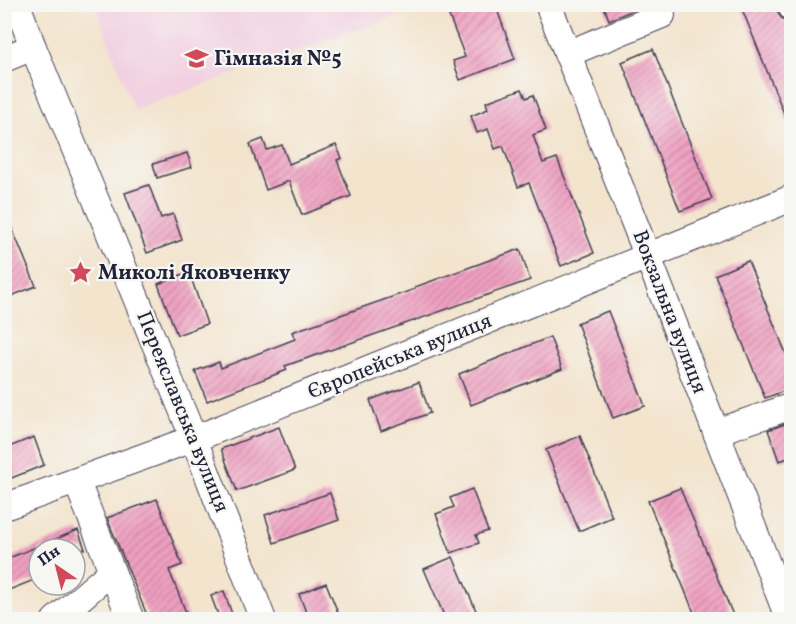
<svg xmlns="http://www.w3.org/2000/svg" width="796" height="624" viewBox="0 0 796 624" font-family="Vollkorn,serif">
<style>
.built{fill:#f2cfe1}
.building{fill:url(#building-hatch)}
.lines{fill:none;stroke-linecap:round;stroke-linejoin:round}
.minor-casing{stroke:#413f51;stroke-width:28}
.minor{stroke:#fff;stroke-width:26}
.labels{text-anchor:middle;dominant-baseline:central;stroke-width:4.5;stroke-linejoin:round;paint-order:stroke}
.poi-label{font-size:21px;font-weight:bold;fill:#22223b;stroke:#f6f6f2;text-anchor:start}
.street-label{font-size:21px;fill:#22223b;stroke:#f6f6f2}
</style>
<defs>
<pattern id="building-hatch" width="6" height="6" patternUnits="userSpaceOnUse" patternTransform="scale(1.5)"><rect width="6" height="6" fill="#f0a0c1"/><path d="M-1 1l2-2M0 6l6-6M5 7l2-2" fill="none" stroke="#c2829e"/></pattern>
</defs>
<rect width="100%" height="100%" fill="#f6f6f2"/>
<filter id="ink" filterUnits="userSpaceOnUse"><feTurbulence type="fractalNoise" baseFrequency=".0167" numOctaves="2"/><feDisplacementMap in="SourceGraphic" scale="12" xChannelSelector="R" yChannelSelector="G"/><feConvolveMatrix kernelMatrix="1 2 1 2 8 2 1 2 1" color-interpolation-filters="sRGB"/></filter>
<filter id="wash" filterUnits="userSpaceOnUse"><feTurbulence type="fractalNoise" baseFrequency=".008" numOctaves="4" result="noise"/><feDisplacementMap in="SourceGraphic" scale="24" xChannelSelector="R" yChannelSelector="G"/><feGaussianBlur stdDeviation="1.35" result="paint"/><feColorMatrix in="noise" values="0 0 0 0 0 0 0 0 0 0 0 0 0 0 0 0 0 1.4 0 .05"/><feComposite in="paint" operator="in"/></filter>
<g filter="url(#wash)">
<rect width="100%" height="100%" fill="#f3e4ce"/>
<polygon class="built" points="417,4 418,8 134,110 95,5"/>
<g id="blocks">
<g class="building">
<polygon points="472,4 495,4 515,59 460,80 453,61 465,57 448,13"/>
<polygon points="603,4 648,4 609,20"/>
<polygon points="740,4 775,4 779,15 783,20 787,22 792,34 792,133"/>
<polygon points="653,49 712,199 680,211 622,62"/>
<polygon points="522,89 526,98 533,95 546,130 533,135 543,163 557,158 594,253 561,266 529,183 518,187 503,146 495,149 488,129 477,133 471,116 488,109 486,102"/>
<polygon points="263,139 267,150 282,145 289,164 336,145 342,158 337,160 351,196 302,215 289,181 266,190 250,144"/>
<polygon points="187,153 192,167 157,178 153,164"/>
<polygon points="149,185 161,218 173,214 182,240 147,253 125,193"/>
<polygon points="4,209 36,286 4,299"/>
<polygon points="520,249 530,280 285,366 287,370 207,401 195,371 219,362 221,368 295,339 292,332 415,289 415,287"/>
<polygon points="748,261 792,368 792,388 765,398 715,275"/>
<polygon points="189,272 207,324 177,335 158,284"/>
<polygon points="608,311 645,406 613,418 577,323"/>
<polygon points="550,337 562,369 471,405 459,374"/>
<polygon points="419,382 430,413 381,431 370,400"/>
<polygon points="791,422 792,457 779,461 768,430"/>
<polygon points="279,427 295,470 237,491 221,449"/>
<polygon points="580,436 612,517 579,531 546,450"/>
<polygon points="34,437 44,465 9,479 4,467 4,449"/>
<polygon points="680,488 735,620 697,620 648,501"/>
<polygon points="472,489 488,531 476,535 479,543 451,553 436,514 454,507 450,498"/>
<polygon points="330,493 339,520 274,543 265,515"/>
<polygon points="157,499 182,565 169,570 189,620 149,620 107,518"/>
<polygon points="78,530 85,549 39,549 39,578 4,592 4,560"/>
<polygon points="453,557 480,620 446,620 424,569"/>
<polygon points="326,583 341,620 309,620 299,594"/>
<polygon points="224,591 234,620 220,620 211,596"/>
</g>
</g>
</g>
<g filter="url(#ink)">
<use href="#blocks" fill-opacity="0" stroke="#413f51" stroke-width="1.5"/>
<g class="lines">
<defs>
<g id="minor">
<polyline points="17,4 33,47 194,439 263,620"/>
<polyline points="548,4 648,257 789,620"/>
<polyline points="790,4 792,8"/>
<polyline points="567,54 662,15"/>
<polyline points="4,59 33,47"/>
<polyline points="716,432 792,406"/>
<polyline points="77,482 131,620"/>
<polyline points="4,507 209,433 792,198"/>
<polyline points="55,620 112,571"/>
</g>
</defs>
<use href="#minor" class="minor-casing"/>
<use href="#minor" class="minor"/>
</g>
</g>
<defs>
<symbol id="school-bare" viewBox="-9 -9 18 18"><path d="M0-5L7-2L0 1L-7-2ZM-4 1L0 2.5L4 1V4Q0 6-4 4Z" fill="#d1495b" stroke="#f6f6f2" stroke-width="2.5" paint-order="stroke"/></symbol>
<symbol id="sight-bare" viewBox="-9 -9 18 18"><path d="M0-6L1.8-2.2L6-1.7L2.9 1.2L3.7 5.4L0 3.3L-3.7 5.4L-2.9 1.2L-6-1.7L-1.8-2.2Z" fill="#d1495b" stroke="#f6f6f2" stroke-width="2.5" paint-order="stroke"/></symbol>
</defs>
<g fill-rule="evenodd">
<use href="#school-bare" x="180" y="42" width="33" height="33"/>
<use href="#sight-bare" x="64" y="256" width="33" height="33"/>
</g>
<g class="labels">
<g class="poi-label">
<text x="214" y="59">Гімназія №5</text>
<text x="98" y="273">Миколі Яковченку</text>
</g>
<g class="street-label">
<text transform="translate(669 312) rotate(69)">Вокзальна вулиця</text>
<text transform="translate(400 357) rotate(-22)">Європейська вулиця</text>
<text transform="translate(182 412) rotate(68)">Переяславська вулиця</text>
</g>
</g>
<rect width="796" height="624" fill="none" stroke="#f6f6f2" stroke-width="24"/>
<g transform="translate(57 567) rotate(325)"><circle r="28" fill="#f6f6f2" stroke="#a1a1a9" stroke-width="1.5"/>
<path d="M0-4.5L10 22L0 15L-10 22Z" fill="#d1495b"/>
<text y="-9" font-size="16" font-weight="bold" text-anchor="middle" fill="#22223b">Пн</text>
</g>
</svg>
